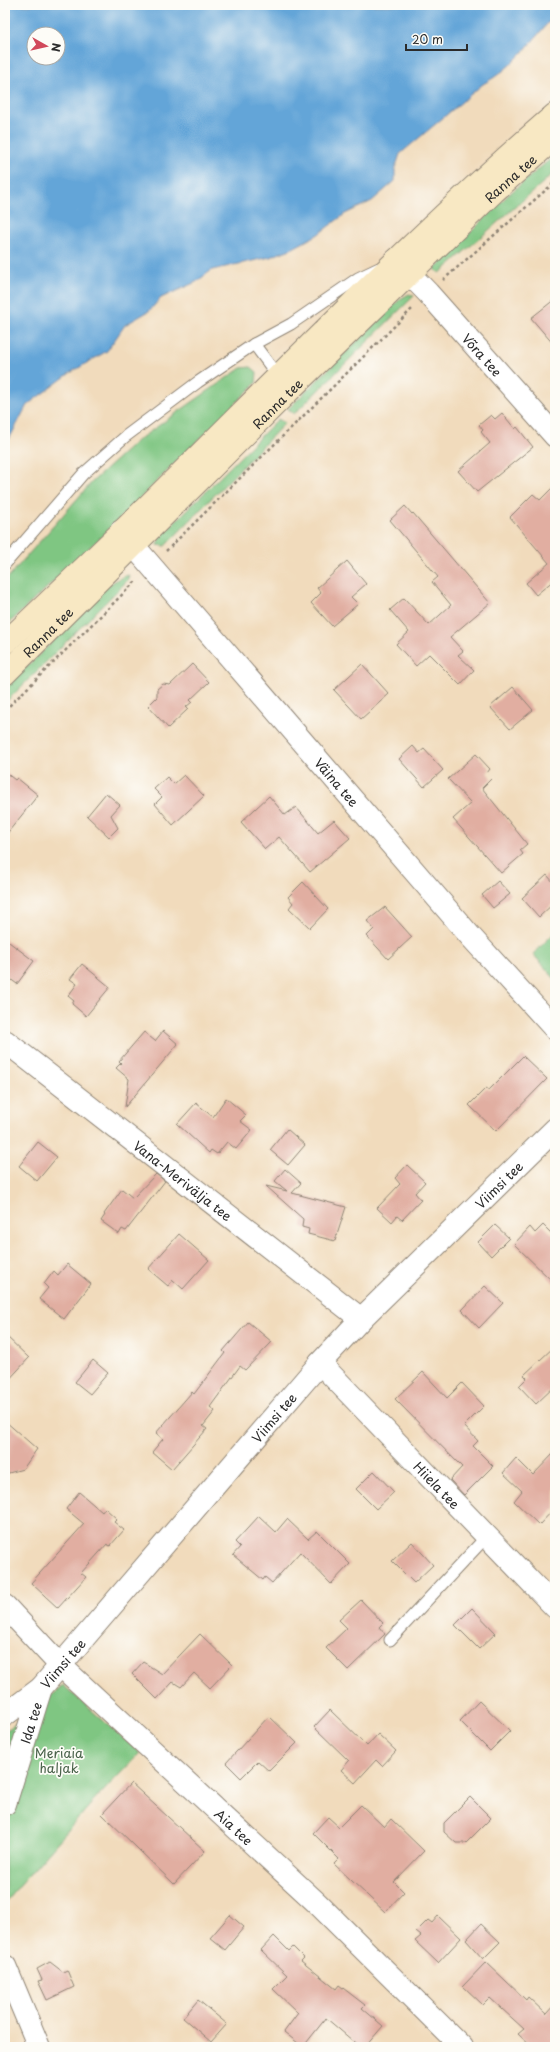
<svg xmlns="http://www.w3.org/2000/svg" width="560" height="2052" viewBox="0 0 560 2052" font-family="'Playpen Sans',sans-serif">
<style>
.green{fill:#7fc682;stroke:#557856}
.water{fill:#64a5d8;stroke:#486882;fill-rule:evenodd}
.building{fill:#e1aea1}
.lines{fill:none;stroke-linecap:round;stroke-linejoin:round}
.lane-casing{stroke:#8e8374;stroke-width:13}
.street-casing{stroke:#8e8374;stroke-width:24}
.secondary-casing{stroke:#8e8374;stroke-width:24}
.path{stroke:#8e8374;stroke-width:2.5;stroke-dasharray:3 3;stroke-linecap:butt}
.lane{stroke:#fff;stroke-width:11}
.street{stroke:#fff;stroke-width:22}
.secondary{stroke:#f8e8c3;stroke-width:22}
.labels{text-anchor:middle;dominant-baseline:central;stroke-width:3.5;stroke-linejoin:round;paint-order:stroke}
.street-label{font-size:13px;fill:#2b2b2b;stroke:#fdfcf7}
.park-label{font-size:13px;fill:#486149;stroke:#fdfcf7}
</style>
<rect width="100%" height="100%" fill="#fdfcf7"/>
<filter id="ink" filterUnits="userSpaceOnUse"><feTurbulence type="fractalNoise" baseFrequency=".025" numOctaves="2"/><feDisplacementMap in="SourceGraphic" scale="8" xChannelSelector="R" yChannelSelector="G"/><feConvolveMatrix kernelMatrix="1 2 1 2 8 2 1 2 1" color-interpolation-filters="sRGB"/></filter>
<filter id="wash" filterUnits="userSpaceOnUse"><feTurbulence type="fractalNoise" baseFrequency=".012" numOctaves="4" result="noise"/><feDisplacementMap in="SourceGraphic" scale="16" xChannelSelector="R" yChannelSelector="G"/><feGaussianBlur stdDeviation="0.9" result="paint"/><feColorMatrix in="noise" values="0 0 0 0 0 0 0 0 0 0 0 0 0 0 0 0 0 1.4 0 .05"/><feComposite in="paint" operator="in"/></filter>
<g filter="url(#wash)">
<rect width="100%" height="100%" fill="#f1dbbc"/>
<g class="green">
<polygon points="555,155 555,172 440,273 434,269 507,196"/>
<polygon points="409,294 414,296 294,414 288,409 400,299"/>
<polygon points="251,367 257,372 256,383 102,536 5,627 5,581 92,482 138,440 241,368"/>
<polygon points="278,419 285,423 165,546 157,545 160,537"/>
<path d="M 129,575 L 127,581 L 5,703 L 5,689 C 24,668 45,650 64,630 C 83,612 102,582 129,575 Z"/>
<polygon points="555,932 555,979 533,954"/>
<polygon points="63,1685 140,1753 91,1804 5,1902 5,1731 25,1718"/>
</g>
<path class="water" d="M 5,5 L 555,5 L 555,15 C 532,40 514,68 483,84 L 400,154 L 395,169 L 395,181 L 372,201 L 345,214 L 317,235 L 293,248 L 270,257 L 212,270 L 196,282 L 161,298 L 149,311 L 125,325 L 107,351 L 70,373 L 27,405 L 5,447 ZM 34,34 L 58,34 L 58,58 L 34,58 Z"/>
<g id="blocks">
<g class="building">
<polygon points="555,299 555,346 531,318"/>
<polygon points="502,413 515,429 517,427 533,447 477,492 458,471 490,443 481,432 483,430 479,425 491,415 495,419"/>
<polygon points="555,485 555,579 536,595 526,583 549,563 510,517 533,494 540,500"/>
<polygon points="405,506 412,514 413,513 490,603 450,637 463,651 458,655 474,670 460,685 429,654 416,666 396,644 409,632 390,610 404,598 429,625 451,605 432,582 438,577 390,520"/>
<polygon points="347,561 366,584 351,597 358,604 332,626 311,603 321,593 317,588"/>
<polygon points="192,664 209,682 190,700 192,702 186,707 188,709 168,728 148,706 157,697 157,689 163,684 170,685"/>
<polygon points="362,664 389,694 361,719 334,690"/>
<polygon points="513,687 533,710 510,729 490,707"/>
<polygon points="413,746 419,753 424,749 443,770 424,787 399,759"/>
<polygon points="476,754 490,769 487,773 492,778 482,788 527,844 520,850 523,854 501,873 453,819 471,803 448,779"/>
<polygon points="5,772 15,780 17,778 38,795 5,836"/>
<polygon points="184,775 204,796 173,825 155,804 162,797 154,789 167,777 174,784"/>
<polygon points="106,793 120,805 111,815 118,828 109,837 87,816"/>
<polygon points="269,796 285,815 296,807 318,833 334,820 350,838 310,872 279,837 265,849 241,822"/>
<polygon points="547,875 555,884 555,902 539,917 522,898"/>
<polygon points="498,881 510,894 493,908 482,895"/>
<polygon points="303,882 328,909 310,928 289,908 293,903 288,897"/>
<polygon points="385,907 412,937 388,959 367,936 374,929 367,921"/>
<polygon points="5,939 34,961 17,984 5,975"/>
<polygon points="82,964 110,987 86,1016 72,1004 74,1001 68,996 77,984 70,979"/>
<polygon points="163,1031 178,1044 125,1107 129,1079 116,1068 121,1063 119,1061 144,1032 155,1041"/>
<polygon points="523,1056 547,1079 496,1131 469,1105 486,1088 489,1090"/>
<polygon points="226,1098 246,1115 240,1121 252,1130 236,1149 227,1142 217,1154 211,1150 209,1153 177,1124 196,1103 213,1117"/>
<polygon points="287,1129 305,1145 288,1165 270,1150"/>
<polygon points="38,1142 57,1157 37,1181 19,1166"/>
<polygon points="407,1165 425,1182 415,1193 421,1200 402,1220 397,1216 392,1222 377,1208 400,1184 395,1178"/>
<polygon points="285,1169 301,1183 292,1193 346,1207 335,1241 308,1234 309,1229 302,1227 303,1219 266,1186 287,1191 275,1181"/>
<polygon points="156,1174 165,1181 126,1231 122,1229 119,1234 101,1221 105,1215 104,1214 122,1189 133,1198"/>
<polygon points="495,1225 509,1238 491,1256 478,1242"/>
<polygon points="543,1225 555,1237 555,1284 514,1244 530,1227 535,1233"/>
<polygon points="179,1234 209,1260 183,1289 173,1280 168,1286 148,1269"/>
<polygon points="67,1264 91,1284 64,1319 39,1299 48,1288 44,1284 54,1271 58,1275"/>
<polygon points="485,1286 503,1303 479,1328 462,1310"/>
<polygon points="248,1322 272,1342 245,1370 240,1366 210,1407 215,1411 203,1426 207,1429 172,1469 152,1452 163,1439 156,1433 192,1392 194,1394 225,1353 223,1351"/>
<polygon points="5,1335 29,1358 5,1384"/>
<polygon points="555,1346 555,1386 536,1404 519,1386 527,1378 524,1375"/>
<polygon points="93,1360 108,1373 90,1394 75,1382"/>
<polygon points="423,1372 447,1398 462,1383 484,1406 464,1426 478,1441 473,1446 493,1466 464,1495 450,1480 462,1467 395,1399"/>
<polygon points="5,1421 37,1449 23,1469 5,1474"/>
<polygon points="555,1452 555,1508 539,1525 514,1501 522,1491 503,1473 516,1458 533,1475"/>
<polygon points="374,1471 394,1492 376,1509 356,1489"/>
<polygon points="79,1492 102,1512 105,1508 117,1519 114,1522 124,1530 110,1546 107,1544 81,1573 86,1577 58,1608 31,1583 84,1524 66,1509"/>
<polygon points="259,1516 276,1532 287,1519 308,1539 317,1531 350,1564 331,1584 300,1552 272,1583 265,1577 263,1580 233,1555 240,1547 235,1542"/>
<polygon points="412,1542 433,1565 414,1583 392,1561"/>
<polygon points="361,1600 383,1623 379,1627 385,1634 348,1670 326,1648 347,1628 339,1620"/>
<polygon points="472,1608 496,1633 479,1649 455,1625"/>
<polygon points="200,1634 232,1665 210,1688 194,1673 181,1687 173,1682 157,1699 132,1674 143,1662 162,1674"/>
<polygon points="479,1701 510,1731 490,1751 460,1721"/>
<polygon points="330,1710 367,1746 378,1734 396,1751 382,1766 376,1760 355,1783 341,1770 349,1761 314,1727"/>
<polygon points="269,1716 297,1743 269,1771 258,1761 241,1778 226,1763"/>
<polygon points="131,1783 205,1851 174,1884 102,1814"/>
<polygon points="470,1797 491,1818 466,1843 456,1843 444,1832 444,1823"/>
<polygon points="361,1805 384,1827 391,1819 424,1851 394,1882 404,1892 385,1912 334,1864 339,1859 313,1833 328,1817 339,1827"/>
<polygon points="230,1915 244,1927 225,1950 210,1938"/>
<polygon points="438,1916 461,1938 438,1963 415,1941 421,1936 416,1932 428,1920 432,1923"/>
<polygon points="481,1924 500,1942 483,1959 466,1940"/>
<polygon points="274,1936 289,1951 293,1947 304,1958 301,1961 336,1989 339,1985 365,2005 362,2008 383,2026 365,2047 360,2047 326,2018 303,2047 284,2032 298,2013 273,1989 287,1975 261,1950"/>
<polygon points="50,1962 63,1972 67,1970 74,1987 47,2000 38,1981 42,1980 37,1969"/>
<polygon points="486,1962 526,2000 528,1997 546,2014 555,2004 555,2042 550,2047 532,2047 518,2034 524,2029 490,1998 483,2005 463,1986"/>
<polygon points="198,2000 227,2024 211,2042 183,2018"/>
</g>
</g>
</g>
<g filter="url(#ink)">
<use href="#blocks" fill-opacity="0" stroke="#8e8374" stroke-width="1"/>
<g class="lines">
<defs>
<g id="lane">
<polyline points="254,344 280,379"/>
<polyline points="5,564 83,474 126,436 198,382 254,344 291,324 358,278 379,268"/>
<polyline points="390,1640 487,1536"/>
</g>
<g id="street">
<path id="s1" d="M 396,260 L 428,293 L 555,436"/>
<path id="s2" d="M 121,531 L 471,937 L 555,1029"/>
<path id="s3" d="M 5,1041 L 361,1319"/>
<path id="s4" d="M 320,1363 L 555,1607"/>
<path id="s5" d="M 5,1606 L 60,1665 L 317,1903 L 462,2047"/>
<path id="s6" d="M 5,1715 L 41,1688 L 320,1363 L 361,1319 L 555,1129"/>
<path id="s7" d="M 5,1804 L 41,1688"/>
<polyline points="5,1966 39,2047"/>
</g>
<g id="secondary">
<path d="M 5,643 C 44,606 83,569 121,532 C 265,391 403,246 555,114"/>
<path id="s8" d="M 5,674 L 290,390 L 494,192 L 555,138"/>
</g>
</defs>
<use href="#lane" class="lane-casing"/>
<use href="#street" class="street-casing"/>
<use href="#secondary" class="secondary-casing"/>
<g class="path">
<polyline points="443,280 555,182"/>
<polyline points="166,551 413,308"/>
<polyline points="5,710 137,580"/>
</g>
<use href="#lane" class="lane"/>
<use href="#street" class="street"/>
<use href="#secondary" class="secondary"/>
</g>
</g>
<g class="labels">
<g class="street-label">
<text stroke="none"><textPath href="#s8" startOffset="708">Ranna tee</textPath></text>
<text stroke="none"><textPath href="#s1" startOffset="128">Võra tee</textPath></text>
<text stroke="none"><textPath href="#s8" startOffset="384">Ranna tee</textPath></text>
<text stroke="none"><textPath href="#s8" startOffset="60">Ranna tee</textPath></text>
<text stroke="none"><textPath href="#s2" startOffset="331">Väina tee</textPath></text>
<text stroke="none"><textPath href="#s3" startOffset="226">Vana-Merivälja tee</textPath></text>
<text stroke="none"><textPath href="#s6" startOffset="726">Viimsi tee</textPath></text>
<text stroke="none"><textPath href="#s6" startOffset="402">Viimsi tee</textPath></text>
<text stroke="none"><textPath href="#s4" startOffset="169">Hiiela tee</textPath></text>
<text stroke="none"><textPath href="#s6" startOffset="78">Viimsi tee</textPath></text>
<text stroke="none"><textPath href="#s7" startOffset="85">Ida tee</textPath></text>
<text stroke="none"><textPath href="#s5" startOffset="318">Aia tee</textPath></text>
</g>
<g class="park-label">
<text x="59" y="1752">Meriaia<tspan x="59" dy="15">haljak</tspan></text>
</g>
</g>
<rect width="560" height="2052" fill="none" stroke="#fdfcf7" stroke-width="20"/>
<g transform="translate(46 46) rotate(98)"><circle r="19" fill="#fdfcf7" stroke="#a9a8a5"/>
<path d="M0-3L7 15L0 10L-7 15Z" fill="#d1495b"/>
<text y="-6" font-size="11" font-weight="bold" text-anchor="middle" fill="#2b2b2b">N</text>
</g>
<path d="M406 44v6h61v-6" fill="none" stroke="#2b2b2b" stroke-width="2"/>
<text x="412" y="44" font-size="12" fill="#2b2b2b" stroke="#fdfcf7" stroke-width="3" paint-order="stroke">20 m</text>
</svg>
